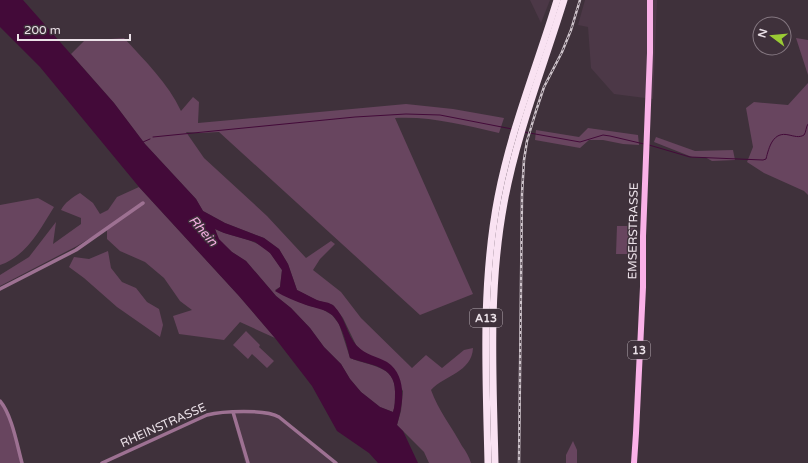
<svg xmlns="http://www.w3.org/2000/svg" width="808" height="463" viewBox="0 0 808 463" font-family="'Varela Round',sans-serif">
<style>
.built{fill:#4c3847}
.green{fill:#68455f}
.water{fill:#430a39;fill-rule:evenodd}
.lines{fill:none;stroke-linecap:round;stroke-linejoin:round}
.stream{stroke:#430a39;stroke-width:1}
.street{stroke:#9d7192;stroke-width:3.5}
.primary{stroke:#fab1e8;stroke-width:6}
.highway{stroke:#f9e2f2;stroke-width:7}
.rail-casing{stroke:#cec4cb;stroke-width:2.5}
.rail{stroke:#3f313b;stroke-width:1;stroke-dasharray:3;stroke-linecap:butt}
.labels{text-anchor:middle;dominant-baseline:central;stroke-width:3;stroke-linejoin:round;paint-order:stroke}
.shield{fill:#3f313b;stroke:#b7acb4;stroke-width:1}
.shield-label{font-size:11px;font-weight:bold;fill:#ebe1e8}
.street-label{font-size:12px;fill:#ebe1e8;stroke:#3f313b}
.water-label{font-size:13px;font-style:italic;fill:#f6afe3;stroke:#3f313b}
</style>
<rect width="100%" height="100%" fill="#3f313b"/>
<g class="built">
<polygon points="530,0 550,0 541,23"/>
<polygon points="585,0 657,0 653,99 614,94 591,68 588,27 578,25"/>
<polygon points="231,411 267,411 276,414 338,463 245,463"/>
</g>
<g class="green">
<path d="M 124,38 C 145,61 168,83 181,111 L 193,97 L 199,102 L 198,123 L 406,104 L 453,109 L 504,118 L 499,133 C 464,125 430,116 395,118 L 473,294 L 420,315 L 219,132 L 200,133 L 186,132 L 204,158 L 267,216 L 306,258 L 331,241 L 335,244 L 320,259 L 313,270 L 341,292 L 361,318 L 412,368 L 426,355 L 442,368 L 464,350 L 473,348 C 472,372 445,375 431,390 C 438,410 452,427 462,446 C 466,451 469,457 471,463 L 429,463 L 424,452 L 397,425 L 401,411 L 403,391 L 387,363 L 364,353 L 356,345 L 343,318 L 333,305 L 316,300 L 297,290 L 288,264 L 279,249 L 264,238 L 225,223 L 203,211 L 196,199 L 145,144 L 114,103 L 71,54 L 84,41 Z"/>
<polygon points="796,38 808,40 808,75"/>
<polygon points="808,83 808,195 804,191 764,173 747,162 753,147 746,108 754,102 788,105"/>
<polygon points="588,128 638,135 639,145 623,144 603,140 589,140 580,148 535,140 536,130 579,137"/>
<polygon points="656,137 695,151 733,150 735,160 712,161 705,157 692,157 654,142"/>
<path d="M 139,187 L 239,296 L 275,338 L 240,322 L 224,340 L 179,334 L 173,316 L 192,310 L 180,301 L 164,278 L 145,262 L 120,251 L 107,239 L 107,228 L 77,246 L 0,286 L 0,275 L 29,257 L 56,222 L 53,244 L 81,224 L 81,218 L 61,210 C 64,203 73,197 80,193 L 93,203 L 100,214 L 108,210 L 117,197 Z"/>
<path d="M 38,198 L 54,207 C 40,229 27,256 0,265 L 0,205 Z"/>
<polygon points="617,226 634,226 633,254 616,254"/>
<path d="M 215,229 C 233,238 257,238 271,254 C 275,259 278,265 282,270 L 280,287 L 275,290 L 309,306 L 320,308 L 332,315 L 339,324 L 350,358 C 371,367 396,365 395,393 C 395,400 395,406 393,412 L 380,407 L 361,392 L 350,379 L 341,364 L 324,347 L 310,328 L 291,308 L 276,296 L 246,261 L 232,252 L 218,239 Z"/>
<polygon points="108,251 111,268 122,282 136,288 147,302 159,309 163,325 160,337 117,307 84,278 69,267 74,257 89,259"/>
<polygon points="246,331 260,345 259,347 274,361 267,368 252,354 248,359 233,345"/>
<polygon points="0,402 13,425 21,463 0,463"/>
<polygon points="573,441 577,450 577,463 566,463 566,455"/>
</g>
<path class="water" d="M 0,0 L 23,0 L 114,103 L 145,144 L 196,199 L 203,211 L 225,223 L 264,238 L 279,249 L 288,264 L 297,290 C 304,293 310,297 317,300 C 322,302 330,302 334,306 C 345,317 347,335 357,346 C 366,355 376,356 387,362 C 408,376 403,405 397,425 L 403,431 L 418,463 L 378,463 L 369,453 L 337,431 L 312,386 L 275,338 L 239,296 L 139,187 L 40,67 L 0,27 ZM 215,229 L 224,233 L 255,242 L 270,253 L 282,270 L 280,287 L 275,291 C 285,297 295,301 306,305 C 315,308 325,309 332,315 C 342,324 347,346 350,358 C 371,366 396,365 395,393 C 395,400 395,406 393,412 L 380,407 L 361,392 L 350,379 L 341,364 L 324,347 L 310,328 L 291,308 L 276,296 L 246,261 L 232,252 L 219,239 Z"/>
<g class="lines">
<g class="stream">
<polyline points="524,132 580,142 603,135 610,136 644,144"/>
<polyline points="153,137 355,117 406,114 440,115 512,129"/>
<polyline points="143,142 150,139"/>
<path d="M 649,145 L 690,157 L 763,160 L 766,159 C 769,147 773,131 789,135 C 794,136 799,138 804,135 C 806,133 806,126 808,124"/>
</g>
<g class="street">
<polyline points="0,289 76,250 143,203"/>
<path d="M 0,401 C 12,415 17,445 22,463"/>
<polyline points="233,412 248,463"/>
<path d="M 102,463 L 207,415 C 222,411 266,409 279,417 L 336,463"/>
</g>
<polyline class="primary" points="634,463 636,433 643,287 643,236 650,53 650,0"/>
<g class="highway">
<path d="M 488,463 C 486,374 481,285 498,197 C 511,129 537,66 557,0"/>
<path d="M 495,463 C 493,376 488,289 504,203 C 517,133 543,68 564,0"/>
</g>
<defs>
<polyline id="rail" points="519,463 522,194 524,160 527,141 536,111 544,87 562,52 571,30 580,0"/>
</defs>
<use href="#rail" class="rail-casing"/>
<use href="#rail" class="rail"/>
</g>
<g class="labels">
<g class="shield">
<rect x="470" y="309" width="32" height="18" rx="3"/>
<rect x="628" y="341" width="22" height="18" rx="3"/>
</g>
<g class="shield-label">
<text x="486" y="318">A13</text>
<text x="639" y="350">13</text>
</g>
<g class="street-label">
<text transform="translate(633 231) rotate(-89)">EMSERSTRASSE</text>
<text transform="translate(163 425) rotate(-24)">RHEINSTRASSE</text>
</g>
<g class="water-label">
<text transform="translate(203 231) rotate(49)">Rhein</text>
</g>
</g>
<g transform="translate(772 36) rotate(286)"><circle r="19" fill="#3f313b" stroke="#847780"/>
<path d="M0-3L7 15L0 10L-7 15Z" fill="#9acb34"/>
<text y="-6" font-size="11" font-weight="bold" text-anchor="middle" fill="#ebe1e8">N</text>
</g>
<path d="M18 34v6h112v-6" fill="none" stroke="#ebe1e8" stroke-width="2"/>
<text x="24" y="34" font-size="12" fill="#ebe1e8" stroke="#3f313b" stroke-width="3" paint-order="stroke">200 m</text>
</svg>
